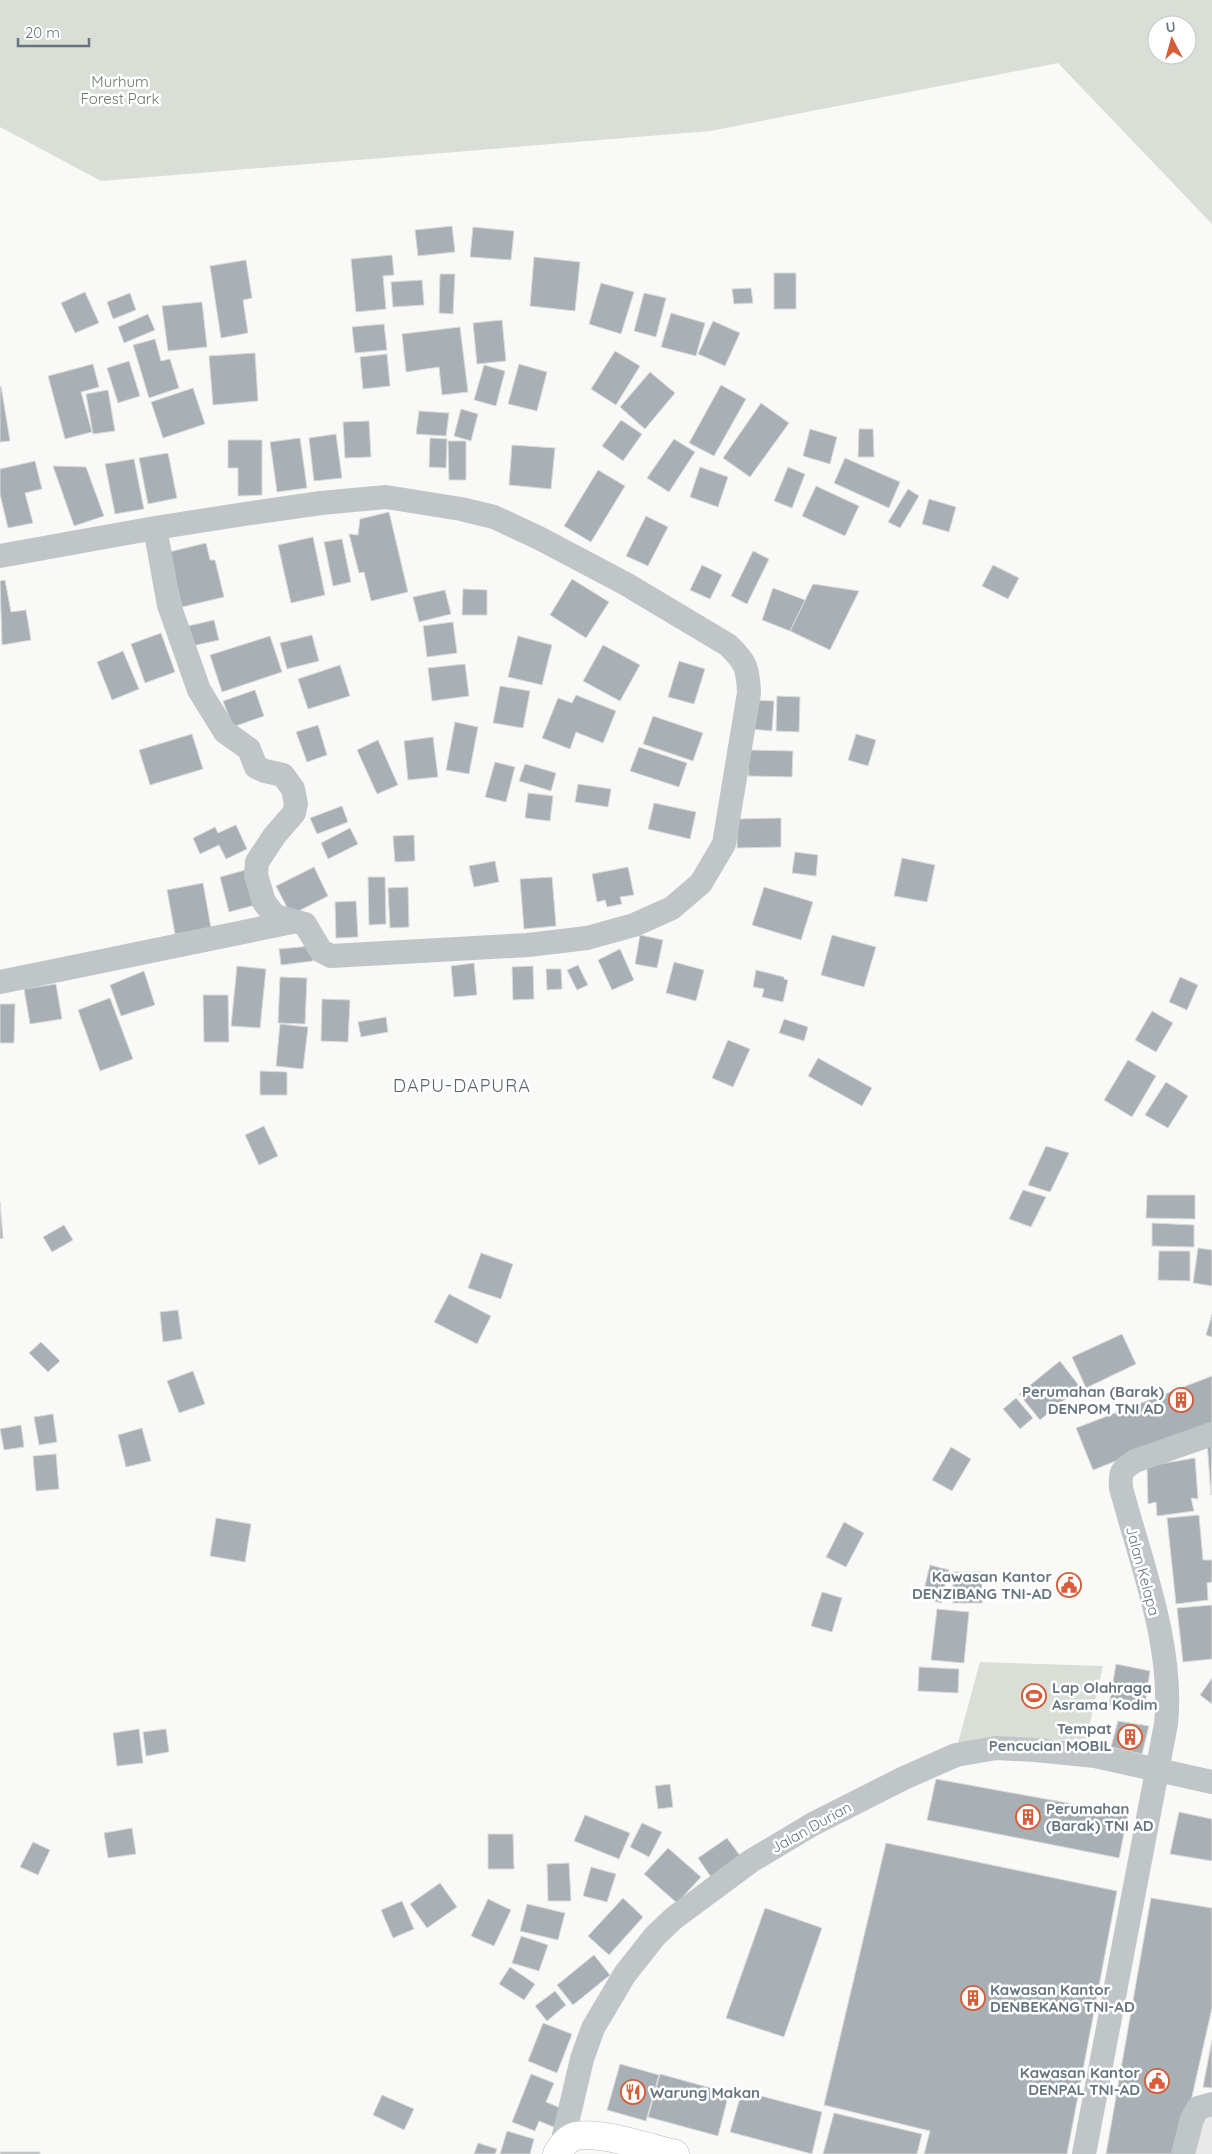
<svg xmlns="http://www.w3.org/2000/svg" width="1212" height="2154" viewBox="0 0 1212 2154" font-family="Quicksand,sans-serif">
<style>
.built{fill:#e7e8e7}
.green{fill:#d9ded6;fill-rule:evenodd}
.building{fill:#a8b0b5;stroke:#dbdbd9}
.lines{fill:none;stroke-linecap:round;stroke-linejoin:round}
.major-casing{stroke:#b4b9bc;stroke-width:29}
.minor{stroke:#c0c5c8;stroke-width:24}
.major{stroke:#fff;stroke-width:28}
.labels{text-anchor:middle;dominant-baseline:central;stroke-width:5;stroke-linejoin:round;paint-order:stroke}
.park-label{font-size:15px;fill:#687865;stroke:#fff}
.poi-label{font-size:15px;font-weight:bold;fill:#66757f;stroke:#fff;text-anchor:end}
.street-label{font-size:15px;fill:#66757f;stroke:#fff}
.quarter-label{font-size:18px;letter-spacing:1px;fill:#58636b;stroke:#fff}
</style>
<rect width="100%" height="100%" fill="#f9f9f7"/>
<polygon class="built" points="1202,2112 1212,2114 1212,2154 1192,2154"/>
<g class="green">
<path d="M 0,0 L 1212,0 L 1212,224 L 1058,63 L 710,131 L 101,181 L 0,127 ZM 1157,25 L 1187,25 L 1187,55 L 1157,55 Z"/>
<polygon points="980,1662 1103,1666 1086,1741 1048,1739 958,1743"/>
</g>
<g class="building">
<polygon points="452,226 455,252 418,256 415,230"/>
<polygon points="473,227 514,231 511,260 470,257"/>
<polygon points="392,255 394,275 383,276 386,309 356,312 351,259"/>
<polygon points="534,257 580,262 575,311 530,306"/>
<polygon points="246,260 252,298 243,300 248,333 221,338 210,266"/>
<rect x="774" y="273" width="22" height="36"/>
<polygon points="440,274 455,274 453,314 439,313"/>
<polygon points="422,280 424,305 393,307 391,282"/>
<polygon points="601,283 634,292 621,334 589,324"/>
<polygon points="751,288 753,303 734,304 732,289"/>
<polygon points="85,292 99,323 75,333 61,303"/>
<polygon points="130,293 136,310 113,319 107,302"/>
<polygon points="644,293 666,298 656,337 634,331"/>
<polygon points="202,302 207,347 168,351 162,306"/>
<polygon points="671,313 705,323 696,356 661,347"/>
<polygon points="148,314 155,330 124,343 118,327"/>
<polygon points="502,320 506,361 477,364 473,323"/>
<polygon points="713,321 740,333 725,366 698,354"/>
<polygon points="384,324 387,350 355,353 352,327"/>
<polygon points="460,327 468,392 442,395 439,367 406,372 402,334"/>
<polygon points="155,339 161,361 170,359 179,388 149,398 133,345"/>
<polygon points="615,351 640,366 616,405 591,389"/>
<polygon points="255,353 258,401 213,405 209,356"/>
<polygon points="387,354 390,386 363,389 360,357"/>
<polygon points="129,361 140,396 118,403 107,368"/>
<polygon points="93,364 99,387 81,392 92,432 65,439 48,376"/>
<polygon points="519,364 547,372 537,411 508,404"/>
<polygon points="484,365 505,371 496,406 474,400"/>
<polygon points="650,372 675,393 645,429 620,407"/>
<polygon points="721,385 746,399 714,456 689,443"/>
<polygon points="1,386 10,441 0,442 0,387"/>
<polygon points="193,388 205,424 163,438 151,402"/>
<polygon points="108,390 115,431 93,434 86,394"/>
<polygon points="761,403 789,423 750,477 723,458"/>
<polygon points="461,409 478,414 471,441 454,436"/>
<polygon points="419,411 449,413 446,436 416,434"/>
<polygon points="621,420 642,434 623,461 602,446"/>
<polygon points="369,421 371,457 345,458 343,422"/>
<polygon points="810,429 837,437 830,464 803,456"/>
<polygon points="859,429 873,429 874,457 858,457"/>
<polygon points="336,434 342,478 314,481 309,438"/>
<polygon points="300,438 307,488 277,492 270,442"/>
<polygon points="430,438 447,439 446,468 429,467"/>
<polygon points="674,439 695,452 669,492 647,478"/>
<polygon points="228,440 262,440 262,495 238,496 238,468 228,468"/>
<polygon points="448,441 466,441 466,480 449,480"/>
<polygon points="512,445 555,448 551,489 509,485"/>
<polygon points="168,453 177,498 148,504 139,458"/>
<polygon points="845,458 900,482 889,508 834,483"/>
<polygon points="134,459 144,509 115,514 105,464"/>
<polygon points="35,461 42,489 25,493 33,523 8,528 0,494 0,469"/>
<polygon points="53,466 86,467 104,516 74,526"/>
<polygon points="700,467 728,477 718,507 690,497"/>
<polygon points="788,467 805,474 792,508 774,501"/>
<polygon points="598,470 625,486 591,542 564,526"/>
<polygon points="816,486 859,506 845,536 802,516"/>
<polygon points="908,489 919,496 900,528 888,522"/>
<polygon points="929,499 956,507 949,532 922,524"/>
<polygon points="389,512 408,592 371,601 364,572 359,573 349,534 358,535 360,519"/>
<polygon points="646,516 668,527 648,566 626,556"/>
<polygon points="313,537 325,595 291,603 278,545"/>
<polygon points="342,539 351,582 333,586 324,542"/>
<polygon points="206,543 210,560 215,560 224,597 182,607 169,552"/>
<polygon points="753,551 769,559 747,604 731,596"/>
<polygon points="702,565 722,575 710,599 690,590"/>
<polygon points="993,565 1019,578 1008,599 982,586"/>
<polygon points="572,579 609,602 586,638 550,615"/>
<polygon points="5,580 11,612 26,610 31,640 2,645 0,581"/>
<polygon points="813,584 859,591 830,650 790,631"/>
<polygon points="773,588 805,600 790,631 762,620"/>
<polygon points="463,589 487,590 487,615 462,615"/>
<polygon points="445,590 451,614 419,622 413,597"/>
<polygon points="214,620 219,640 192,646 188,626"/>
<polygon points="453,622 457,653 427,657 423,626"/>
<polygon points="161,633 175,672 145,683 131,644"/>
<polygon points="312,635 319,661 287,669 280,643"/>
<polygon points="270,636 282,672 222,692 210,655"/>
<polygon points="518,636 552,645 542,685 508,677"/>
<polygon points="603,645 640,665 620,701 583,681"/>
<polygon points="123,651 139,689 112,700 97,662"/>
<polygon points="679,661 705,669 694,704 668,697"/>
<polygon points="465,664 469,696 432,701 428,668"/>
<polygon points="340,665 350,696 308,709 298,679"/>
<polygon points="500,686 530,691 523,728 493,723"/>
<polygon points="255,690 264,716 233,727 223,701"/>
<polygon points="576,695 616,711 603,743 576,732 570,749 542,738 558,698 572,703"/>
<polygon points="777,696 800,697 799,732 776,731"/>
<polygon points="753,700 774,701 772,731 751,729"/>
<polygon points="653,716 703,733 693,761 643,744"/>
<polygon points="455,722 478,727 469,774 446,770"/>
<polygon points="318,725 327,755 307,762 296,732"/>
<polygon points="192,734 203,769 150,785 139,750"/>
<polygon points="856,734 876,740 868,766 848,760"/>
<polygon points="433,737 438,777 408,780 404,741"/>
<polygon points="378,740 398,785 377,794 357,750"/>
<polygon points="639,747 687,763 679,787 630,771"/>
<polygon points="749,750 793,751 792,777 748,776"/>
<polygon points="495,762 515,767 506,802 485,797"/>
<polygon points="525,764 556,773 551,791 519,781"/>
<polygon points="578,784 611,789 608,807 575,802"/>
<polygon points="528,793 553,796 550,821 525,818"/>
<polygon points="654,803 696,812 690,839 648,829"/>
<polygon points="342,806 348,822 317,834 310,818"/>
<polygon points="781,818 781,847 737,848 737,819"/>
<polygon points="236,825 247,849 226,859 219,845 200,854 193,838 215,827 218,833"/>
<polygon points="350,828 358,844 328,859 321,843"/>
<polygon points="414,835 415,861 395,862 393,836"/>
<polygon points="795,852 818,855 816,876 792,873"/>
<polygon points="902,858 935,865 927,902 894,896"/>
<polygon points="495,861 499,882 474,887 469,866"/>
<polygon points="314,867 328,896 291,915 276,886"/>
<polygon points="628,867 634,895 620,897 622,904 607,907 605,900 597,902 592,874"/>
<polygon points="249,869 259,904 229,912 220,877"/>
<polygon points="368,877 385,877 386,924 369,925"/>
<polygon points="552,877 556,926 524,929 520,879"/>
<polygon points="203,883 211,928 175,934 167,890"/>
<polygon points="408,887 409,927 390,928 388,888"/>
<polygon points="764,887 813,902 801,940 752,925"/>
<polygon points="356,901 358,937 336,938 335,902"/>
<polygon points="640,935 663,940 657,968 635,964"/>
<polygon points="832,935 876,947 864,987 821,975"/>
<polygon points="311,946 313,961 281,965 279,949"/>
<polygon points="620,949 634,980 612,990 598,960"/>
<polygon points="674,962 704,970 696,1001 666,993"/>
<polygon points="474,963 477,995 454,997 451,966"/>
<polygon points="578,965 588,985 577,990 567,970"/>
<polygon points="237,966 266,969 260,1028 231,1026"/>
<polygon points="533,966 534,999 513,1000 512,967"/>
<polygon points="546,969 561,969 562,989 547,990"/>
<polygon points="756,970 784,977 784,979 788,980 783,1002 762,997 764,989 753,987"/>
<polygon points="144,971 155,1005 121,1016 110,985"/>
<polygon points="280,977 307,978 305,1024 278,1023"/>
<polygon points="1180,977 1198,985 1187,1010 1169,1002"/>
<polygon points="56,984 62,1019 30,1024 24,989"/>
<polygon points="203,995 228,995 229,1042 204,1042"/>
<polygon points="110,998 133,1059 100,1071 78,1010"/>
<polygon points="322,999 350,1000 348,1042 321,1041"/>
<polygon points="0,1004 15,1004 14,1043 0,1043"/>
<polygon points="1152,1011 1173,1023 1156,1052 1135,1040"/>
<polygon points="386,1017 388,1032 361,1037 358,1022"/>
<polygon points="784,1019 808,1027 804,1041 779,1033"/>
<polygon points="280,1024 308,1027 303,1069 276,1066"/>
<polygon points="728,1040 750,1049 733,1087 712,1078"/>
<polygon points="818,1058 872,1088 862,1106 808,1076"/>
<polygon points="1128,1060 1156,1076 1132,1117 1104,1100"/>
<polygon points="260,1071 287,1072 287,1095 260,1095"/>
<polygon points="1166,1082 1188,1096 1168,1128 1145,1115"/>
<polygon points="264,1126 278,1156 259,1165 245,1135"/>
<polygon points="1046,1146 1069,1153 1050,1192 1028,1185"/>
<polygon points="1023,1190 1046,1197 1031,1227 1009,1219"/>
<polygon points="1147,1195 1195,1195 1195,1219 1146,1218"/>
<polygon points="0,1202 3,1238 0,1239"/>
<polygon points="1152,1223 1194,1225 1194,1247 1152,1246"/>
<polygon points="64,1225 73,1240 52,1252 43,1237"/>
<polygon points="1198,1248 1212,1250 1212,1286 1193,1283"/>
<polygon points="1159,1251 1190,1251 1190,1281 1158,1280"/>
<polygon points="481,1253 513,1264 501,1299 468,1288"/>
<polygon points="449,1294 491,1316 477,1344 434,1322"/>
<polygon points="178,1310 182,1339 163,1342 160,1312"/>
<polygon points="1212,1314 1212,1337 1206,1335"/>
<polygon points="1122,1334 1136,1364 1086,1388 1072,1357"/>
<polygon points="41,1342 60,1361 48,1372 29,1353"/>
<polygon points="1060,1361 1080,1387 1040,1420 1019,1394"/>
<polygon points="193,1371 205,1404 179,1413 167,1381"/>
<polygon points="1212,1376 1212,1423 1093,1470 1076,1428"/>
<polygon points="1016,1398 1033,1418 1020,1429 1003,1409"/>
<polygon points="53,1414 57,1442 39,1445 34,1417"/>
<polygon points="21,1425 24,1447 4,1450 0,1429"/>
<polygon points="142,1428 151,1461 126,1467 118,1435"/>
<polygon points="1207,1441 1212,1441 1211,1495"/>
<polygon points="951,1447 971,1459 952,1491 932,1480"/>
<polygon points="56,1454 59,1489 36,1491 33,1456"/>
<polygon points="1195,1458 1198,1499 1191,1498 1194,1511 1157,1516 1156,1502 1148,1504 1147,1466"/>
<polygon points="1199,1515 1203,1560 1212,1560 1212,1582 1207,1583 1208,1600 1176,1604 1167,1518"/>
<polygon points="216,1518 251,1524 245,1562 210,1556"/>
<polygon points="844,1522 864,1533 846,1567 826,1557"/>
<polygon points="930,1565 949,1570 941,1603 922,1598"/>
<rect x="953" y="1572" width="29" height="31"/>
<polygon points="822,1592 842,1598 832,1632 811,1626"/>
<polygon points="1212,1605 1212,1659 1183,1662 1177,1608"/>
<polygon points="937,1609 969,1612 964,1663 931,1660"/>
<polygon points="1116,1664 1150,1671 1144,1711 1109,1705"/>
<polygon points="919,1667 959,1669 958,1693 918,1691"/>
<polygon points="1212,1678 1212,1704 1200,1695"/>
<polygon points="1118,1721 1149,1726 1142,1754 1111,1747"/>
<polygon points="139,1729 143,1763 117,1766 113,1733"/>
<polygon points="166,1729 169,1752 146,1756 143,1732"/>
<polygon points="936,1779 1128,1814 1119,1858 927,1820"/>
<polygon points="670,1784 673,1807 658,1809 655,1786"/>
<polygon points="1179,1812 1212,1819 1212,1861 1170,1854"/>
<polygon points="585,1815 630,1833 619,1859 574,1841"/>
<polygon points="642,1823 662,1832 649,1857 630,1847"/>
<polygon points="132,1828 136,1854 108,1858 104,1833"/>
<polygon points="488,1834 513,1834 514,1869 488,1869"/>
<polygon points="727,1838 741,1857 711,1877 698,1858"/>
<polygon points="33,1842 50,1850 38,1875 20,1867"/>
<polygon points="886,1843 1117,1891 1067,2154 924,2154 930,2131 824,2105"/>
<polygon points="668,1848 701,1877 677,1903 644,1874"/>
<polygon points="569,1863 571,1901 548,1901 547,1864"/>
<polygon points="591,1867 616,1874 607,1902 583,1896"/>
<polygon points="440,1883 457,1907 427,1928 410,1904"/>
<polygon points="623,1898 643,1917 609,1955 588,1936"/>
<polygon points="1151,1898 1212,1908 1212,2008 1179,2154 1106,2154"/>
<polygon points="488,1899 511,1910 494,1946 471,1936"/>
<polygon points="402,1901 414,1929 393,1938 381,1910"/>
<polygon points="527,1904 565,1913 558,1940 520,1931"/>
<polygon points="765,1908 822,1928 784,2037 726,2018"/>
<polygon points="521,1936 548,1945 539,1971 512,1963"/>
<polygon points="594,1955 610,1975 573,2005 557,1985"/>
<polygon points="510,1967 535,1984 524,2000 499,1984"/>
<polygon points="555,1991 566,2005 547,2021 535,2006"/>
<polygon points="543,2023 572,2034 557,2073 528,2061"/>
<polygon points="1212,2040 1212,2088 1203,2087"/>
<polygon points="620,2064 659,2075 646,2121 607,2110"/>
<polygon points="531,2074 554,2083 546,2102 563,2109 556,2128 539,2121 535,2131 512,2122"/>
<polygon points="660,2074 729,2093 718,2136 648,2117"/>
<polygon points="742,2091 822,2112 812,2154 730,2132"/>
<polygon points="382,2095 414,2109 404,2130 373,2115"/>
<polygon points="834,2113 922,2134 917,2154 823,2154"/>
<polygon points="507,2131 534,2139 530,2154 500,2154"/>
<polygon points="478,2143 497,2149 495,2154 474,2154"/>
<rect x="0" y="2152" width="40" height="2"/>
</g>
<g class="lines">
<defs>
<path id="major" d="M 557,2154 C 561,2147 567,2138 576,2136 C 601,2131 649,2148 675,2154"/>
</defs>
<use href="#major" class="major-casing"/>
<g class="minor">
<path d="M 0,556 L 155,528 L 251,513 L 321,503 L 386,497 L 461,509 L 494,517 L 539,538 L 626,584 L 728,645 C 746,662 748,668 749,693 L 724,844 L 701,883 L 672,908 L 634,925 L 587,938 L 528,945 L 331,956 L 321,951 L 305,924 L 275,916 L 264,902 L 256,875 L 257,862 L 275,835 L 294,813 L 296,804 L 293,789 L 283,775 L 265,771 L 256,767 L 249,749 L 225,732 L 199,690 L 169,605 L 155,528"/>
<polyline points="0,982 292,922"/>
<polyline points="562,2144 582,2059 593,2028 625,1974 655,1936 674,1918 751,1861 813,1824 904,1778 956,1755 996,1748 1035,1750 1095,1756 1212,1782"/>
<path d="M 1084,2154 L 1166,1724 C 1174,1646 1141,1563 1121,1488 C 1120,1472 1121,1470 1135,1461 L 1212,1434"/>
<polyline points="1183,2154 1192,2119 1198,2108 1212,2104"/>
</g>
<use href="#major" class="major"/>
</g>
<defs>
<symbol id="building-ring" viewBox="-11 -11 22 22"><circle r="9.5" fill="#fff" stroke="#d65d3a" stroke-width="1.5"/><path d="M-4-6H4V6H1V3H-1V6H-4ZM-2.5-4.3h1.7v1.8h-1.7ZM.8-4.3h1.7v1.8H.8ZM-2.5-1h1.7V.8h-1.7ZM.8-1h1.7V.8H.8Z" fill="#d65d3a"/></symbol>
<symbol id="civic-ring" viewBox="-11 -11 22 22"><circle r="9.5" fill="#fff" stroke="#d65d3a" stroke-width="1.5"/><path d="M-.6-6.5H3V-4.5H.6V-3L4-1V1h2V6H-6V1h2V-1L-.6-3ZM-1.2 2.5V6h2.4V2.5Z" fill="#d65d3a"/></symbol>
<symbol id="stadium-ring" viewBox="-11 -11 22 22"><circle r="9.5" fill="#fff" stroke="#d65d3a" stroke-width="1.5"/><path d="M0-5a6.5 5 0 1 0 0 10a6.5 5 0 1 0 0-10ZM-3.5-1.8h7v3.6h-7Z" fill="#d65d3a"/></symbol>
<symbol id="restaurant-ring" viewBox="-11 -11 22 22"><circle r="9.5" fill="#fff" stroke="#d65d3a" stroke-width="1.5"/><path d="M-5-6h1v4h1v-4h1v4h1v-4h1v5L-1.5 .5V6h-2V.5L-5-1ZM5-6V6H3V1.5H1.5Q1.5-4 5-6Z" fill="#d65d3a"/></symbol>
</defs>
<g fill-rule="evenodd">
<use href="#building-ring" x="1167" y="1386" width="28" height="28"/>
<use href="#civic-ring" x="1055" y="1571" width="28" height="28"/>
<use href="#stadium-ring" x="1020" y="1682" width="28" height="28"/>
<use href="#building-ring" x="1116" y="1723" width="28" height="28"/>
<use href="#building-ring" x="1014" y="1803" width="28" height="28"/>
<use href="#building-ring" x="959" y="1984" width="28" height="28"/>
<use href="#civic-ring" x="1143" y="2067" width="28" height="28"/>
<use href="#restaurant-ring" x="619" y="2078" width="28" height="28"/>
</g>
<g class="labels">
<g class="park-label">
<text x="120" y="81">Murhum<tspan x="120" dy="17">Forest Park</tspan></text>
</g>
<g class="poi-label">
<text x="1164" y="1391">Perumahan (Barak)<tspan x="1164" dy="17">DENPOM TNI AD</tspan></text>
<text x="1052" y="1576">Kawasan Kantor<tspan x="1052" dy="17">DENZIBANG TNI-AD</tspan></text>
<text x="1052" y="1687" text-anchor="start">Lap Olahraga<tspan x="1052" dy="17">Asrama Kodim</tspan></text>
<text x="1112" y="1728">Tempat<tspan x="1112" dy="17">Pencucian MOBIL</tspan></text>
<text x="1046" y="1808" text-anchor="start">Perumahan<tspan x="1046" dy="17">(Barak) TNI AD</tspan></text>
<text x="990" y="1989" text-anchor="start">Kawasan Kantor<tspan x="990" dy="17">DENBEKANG TNI-AD</tspan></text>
<text x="1140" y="2072">Kawasan Kantor<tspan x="1140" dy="17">DENPAL TNI-AD</tspan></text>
<text x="650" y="2092" text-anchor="start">Warung Makan</text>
</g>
<g class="street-label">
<text transform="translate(1143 1571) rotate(75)">Jalan Kelapa</text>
<text transform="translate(811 1827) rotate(-29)">Jalan Durian</text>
</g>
<g class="quarter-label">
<text x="462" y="1085">DAPU-DAPURA</text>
</g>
</g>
<g transform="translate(1172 40) rotate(354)"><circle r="24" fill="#ffffff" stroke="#c2c8cc"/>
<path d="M0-4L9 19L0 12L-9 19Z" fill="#d65d3a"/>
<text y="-8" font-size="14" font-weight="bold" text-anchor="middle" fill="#66757f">U</text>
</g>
<path d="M18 38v8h71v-8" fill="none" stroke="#66757f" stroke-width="2.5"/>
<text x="25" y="38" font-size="15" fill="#66757f" stroke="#ffffff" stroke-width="4" paint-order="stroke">20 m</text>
</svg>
